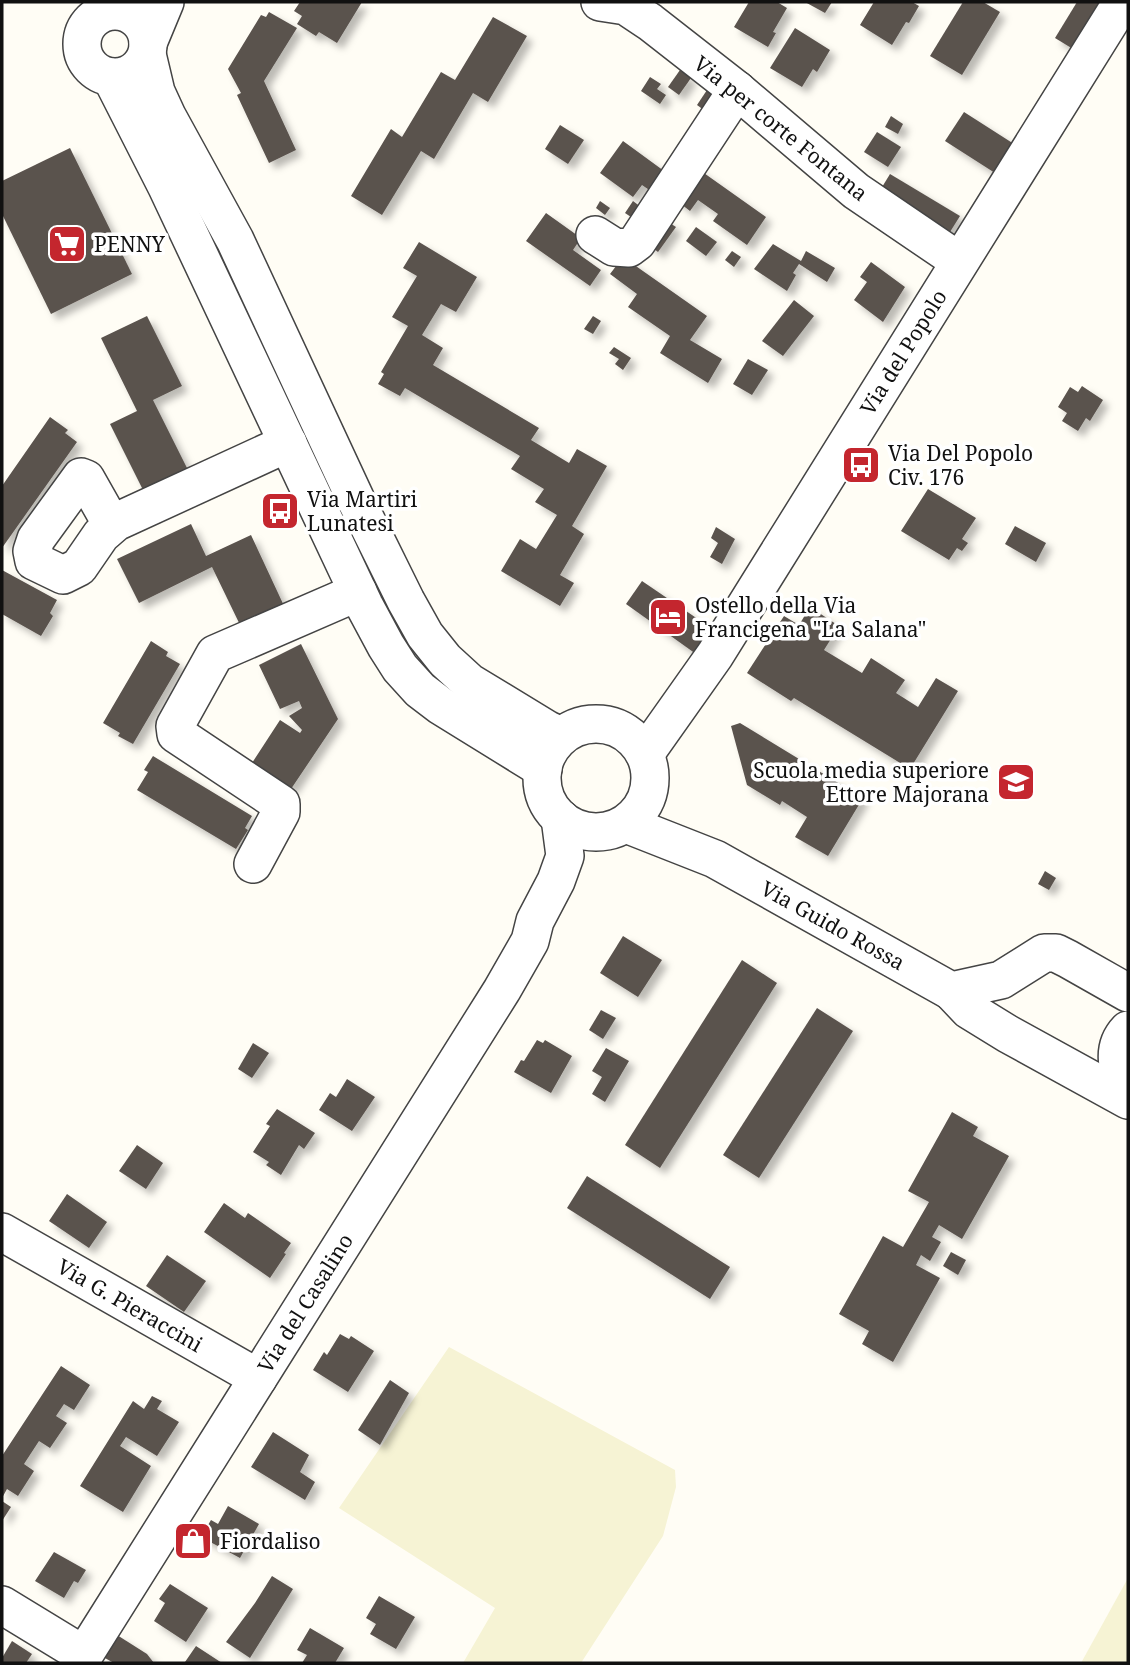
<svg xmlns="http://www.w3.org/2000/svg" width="1130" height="1665" viewBox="0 0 1130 1665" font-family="'Noto Serif',serif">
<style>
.farmland{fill:#f6f3d4}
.building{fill:#5a524d;filter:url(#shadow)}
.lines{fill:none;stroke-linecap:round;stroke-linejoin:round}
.minor-casing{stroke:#444;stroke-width:40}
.minor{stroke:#fff;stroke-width:37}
.labels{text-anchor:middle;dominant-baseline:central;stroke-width:7;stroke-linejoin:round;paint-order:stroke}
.street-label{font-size:21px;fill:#111;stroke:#fff}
.poi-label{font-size:21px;fill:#111;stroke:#fff;text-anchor:start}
</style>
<defs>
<filter id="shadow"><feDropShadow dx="6" dy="6" stdDeviation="3.5" flood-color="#0004"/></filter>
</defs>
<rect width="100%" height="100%" fill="#fffdf5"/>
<g class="farmland">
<polygon points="449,1347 675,1470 676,1487 663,1536 581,1663 463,1663 495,1608 339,1508"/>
<polygon points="1128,1578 1128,1663 1081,1663"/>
</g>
<g class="building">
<polygon points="300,2 362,2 337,43 319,32 316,36 297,24 302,16 294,11"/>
<polygon points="749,2 777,2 787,8 773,32 776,33 768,47 734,27"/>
<polygon points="805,2 832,2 825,13"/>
<polygon points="874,2 912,2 919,6 909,23 906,22 892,45 860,25"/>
<polygon points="963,2 983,2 1000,12 962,75 930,56"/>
<polygon points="1077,2 1101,2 1073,49 1055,38"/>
<polygon points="269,12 297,28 264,81 296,150 269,163 237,95 241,93 228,69 261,15 266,17"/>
<polygon points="493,17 527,36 488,102 473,93 434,159 421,151 382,215 351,196 391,129 402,137 441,72 455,80"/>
<polygon points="795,28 830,50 817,72 813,69 802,87 770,68"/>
<polygon points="680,70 691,78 679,95 668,87"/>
<polygon points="650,77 661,84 657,89 666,95 660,104 641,91"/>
<polygon points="707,90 723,101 712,116 697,105"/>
<polygon points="964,112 1014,144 995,173 945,141"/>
<polygon points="891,116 903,124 898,134 885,127"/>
<polygon points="560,125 584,140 568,164 545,149"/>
<polygon points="877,132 901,147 888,167 864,152"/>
<polygon points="623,141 675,179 661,198 642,185 633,197 600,173"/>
<polygon points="70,148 132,274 51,314 2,214 2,181"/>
<polygon points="694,166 766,217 747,245 713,221 718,214 698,200 690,211 672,197"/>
<polygon points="890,174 960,216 945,240 876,197"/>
<polygon points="600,201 610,208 605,215 596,208"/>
<polygon points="633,201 650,214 643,225 625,213"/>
<polygon points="546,213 581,238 573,250 601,270 590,286 526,241"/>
<polygon points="662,218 676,227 658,252 645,242"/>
<polygon points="696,227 717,242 706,256 686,241"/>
<polygon points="419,242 477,277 456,312 441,304 422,335 443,348 433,365 539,428 531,440 569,463 577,449 607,466 572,526 584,534 560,575 574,583 560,606 501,571 520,539 536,549 557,515 535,502 544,489 511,469 520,456 405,388 400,396 378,384 384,374 381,372 408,326 392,317 417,276 403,268"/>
<polygon points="773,244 801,261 806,251 835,268 827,282 799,264 793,273 796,275 787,291 754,269"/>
<polygon points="732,251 741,257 734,267 725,260"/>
<polygon points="623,257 707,316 690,340 722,359 708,383 660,353 670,336 628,307 637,294 610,274"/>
<polygon points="871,262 905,287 883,322 854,300 867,282 860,277"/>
<polygon points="794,300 814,316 783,356 762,341"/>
<polygon points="147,316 182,386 153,400 190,474 146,496 110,424 137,411 101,338"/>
<polygon points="593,316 601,321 593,334 584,329"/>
<polygon points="614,347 631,358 623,370 615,364 619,359 609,353"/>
<polygon points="748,359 768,370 752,395 733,384"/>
<polygon points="1082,386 1103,400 1090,421 1086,418 1078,431 1062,421 1067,413 1058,407 1070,387 1078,392"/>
<polygon points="50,417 68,430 65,433 77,442 2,548 2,486"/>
<polygon points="928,489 976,518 962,539 968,543 962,551 957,548 949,560 901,531"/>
<polygon points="191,524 206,556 251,535 285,608 242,629 212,567 139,603 117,559"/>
<polygon points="1015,526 1046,543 1036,562 1005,544"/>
<polygon points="716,527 735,539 722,564 710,557 718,543 711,538"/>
<polygon points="2,570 57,600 50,613 53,616 41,636 2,614"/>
<polygon points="642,581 711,628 696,654 626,604"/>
<polygon points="810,607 839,626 824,650 862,673 871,658 905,680 896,693 918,707 936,678 958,691 910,769 794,698 791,701 747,673 784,616 799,625"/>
<polygon points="151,641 168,652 166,656 180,664 133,744 118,736 120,733 103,723"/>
<polygon points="301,644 338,719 291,789 252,763 280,720 300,733 302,730 289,716 302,708 299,701 280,709 259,665"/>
<polygon points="740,723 863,798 828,856 795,837 807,817 782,801 780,805 747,785 731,726"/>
<polygon points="153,756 252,816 245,828 248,830 236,849 137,790 148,772 144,770"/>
<polygon points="1045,871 1056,878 1049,890 1038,884"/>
<polygon points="623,936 662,960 638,997 600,973"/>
<polygon points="742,960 777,983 660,1168 625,1145"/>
<polygon points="817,1008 853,1031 759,1178 723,1155"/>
<polygon points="601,1010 616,1018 603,1039 589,1030"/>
<polygon points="537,1040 543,1043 545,1040 572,1056 551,1093 514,1072 521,1060 524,1061"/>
<polygon points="253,1043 269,1053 252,1078 238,1069"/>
<polygon points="606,1048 629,1061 605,1102 592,1094 602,1077 592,1071"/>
<polygon points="347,1079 375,1097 352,1131 319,1110 330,1093 336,1097"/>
<polygon points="277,1109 315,1133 304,1149 299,1145 281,1175 266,1165 269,1162 253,1152 270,1126 266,1124"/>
<polygon points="952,1112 978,1127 973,1136 1009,1156 962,1239 939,1225 932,1237 941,1242 930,1261 921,1255 916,1265 940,1278 893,1362 862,1344 869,1331 839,1314 883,1236 903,1247 929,1202 908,1191"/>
<polygon points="137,1145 163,1163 146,1189 119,1171"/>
<polygon points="587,1176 730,1267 710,1299 567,1208"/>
<polygon points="67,1194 107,1222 89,1248 49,1221"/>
<polygon points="224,1203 245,1218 248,1213 291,1243 284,1253 286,1254 270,1278 204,1232"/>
<polygon points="951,1252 966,1260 958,1275 943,1266"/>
<polygon points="167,1255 206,1281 184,1312 146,1286"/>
<polygon points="340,1334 349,1339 351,1336 374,1351 348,1392 313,1370 324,1352 327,1355"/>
<polygon points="61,1366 90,1385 74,1410 64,1404 56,1416 67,1423 50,1448 39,1441 24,1464 34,1471 18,1496 7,1489 2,1498 2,1456"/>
<polygon points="390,1380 409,1393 380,1445 358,1430"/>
<polygon points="152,1396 162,1401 157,1409 179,1422 157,1456 126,1437 120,1446 151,1466 123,1512 80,1486 133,1401 144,1409"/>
<polygon points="273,1432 309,1455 300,1472 315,1482 305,1500 251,1467"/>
<polygon points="2,1501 11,1507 2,1521"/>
<polygon points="228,1506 259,1524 240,1558 201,1537 211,1520 218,1524"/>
<polygon points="54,1552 86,1570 78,1583 74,1581 64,1598 35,1581"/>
<polygon points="272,1576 293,1589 250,1658 226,1642 255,1603"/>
<polygon points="170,1584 208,1608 186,1642 154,1621 165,1603 159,1599"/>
<polygon points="379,1596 415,1617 396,1649 370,1634 376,1624 366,1618"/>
<polygon points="310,1628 344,1648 335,1663 302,1663 307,1655 297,1650"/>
<polygon points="117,1635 147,1654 154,1663 114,1663 103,1657"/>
<polygon points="12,1641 32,1654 26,1663 2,1663 2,1658"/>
<polygon points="196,1646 222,1663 185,1662"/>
</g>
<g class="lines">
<defs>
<g id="minor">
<polyline points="600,2 626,6 650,22 737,90 856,191 959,261"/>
<circle cx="115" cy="44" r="33"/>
<polyline points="148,43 165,2"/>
<polyline points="147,54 156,92 167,116 235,240 356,500 406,601 425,635 445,660 469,682 548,730 561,736"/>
<polyline points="111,77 167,187 364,605 386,646 400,668 420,690 441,706 543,769"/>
<polyline points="595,235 614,247 629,248 637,242 737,90"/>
<polyline points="112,525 86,479 81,477 36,539 32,551 34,561 63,575 79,567 101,535 116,522 288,443"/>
<circle cx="596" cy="778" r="54"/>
<polyline points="645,754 715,655 1122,2"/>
<polyline points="626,824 715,859 951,991 1001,980 1044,953 1056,953 1068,959 1128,993"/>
<polyline points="253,864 281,812 281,804 176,734 175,726 215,654 358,592"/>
<polyline points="951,991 969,1010 1008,1034 1128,1100"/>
<path d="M 1128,1030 C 1110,1049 1118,1072 1128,1093"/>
<polyline points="2,1232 258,1378"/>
<polyline points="2,1605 84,1655"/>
<polyline points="79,1663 502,990 530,941 535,921 556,881 565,856 560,818"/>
</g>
</defs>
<use href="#minor" class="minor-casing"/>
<use href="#minor" class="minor"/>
</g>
<defs>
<symbol id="supermarket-square" viewBox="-11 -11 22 22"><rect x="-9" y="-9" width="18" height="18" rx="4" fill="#c4262e" stroke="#fff"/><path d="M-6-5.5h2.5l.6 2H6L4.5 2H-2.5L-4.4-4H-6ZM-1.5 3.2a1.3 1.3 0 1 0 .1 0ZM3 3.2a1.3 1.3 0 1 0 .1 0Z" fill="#fff"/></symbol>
<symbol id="bus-square" viewBox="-11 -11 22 22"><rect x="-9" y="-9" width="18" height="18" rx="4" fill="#c4262e" stroke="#fff"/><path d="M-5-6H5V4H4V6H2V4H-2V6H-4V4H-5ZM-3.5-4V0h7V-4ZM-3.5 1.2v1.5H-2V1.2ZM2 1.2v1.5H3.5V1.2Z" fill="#fff"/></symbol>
<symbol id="hotel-square" viewBox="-11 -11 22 22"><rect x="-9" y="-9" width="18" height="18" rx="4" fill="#c4262e" stroke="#fff"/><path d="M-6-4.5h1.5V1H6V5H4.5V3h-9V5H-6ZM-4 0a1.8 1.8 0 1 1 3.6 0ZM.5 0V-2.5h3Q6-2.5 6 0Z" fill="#fff"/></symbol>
<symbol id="school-square" viewBox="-11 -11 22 22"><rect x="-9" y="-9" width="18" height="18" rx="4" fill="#c4262e" stroke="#fff"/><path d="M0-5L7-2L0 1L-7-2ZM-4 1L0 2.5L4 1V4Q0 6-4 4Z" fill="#fff"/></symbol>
<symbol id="shop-square" viewBox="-11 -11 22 22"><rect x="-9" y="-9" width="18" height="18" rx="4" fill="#c4262e" stroke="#fff"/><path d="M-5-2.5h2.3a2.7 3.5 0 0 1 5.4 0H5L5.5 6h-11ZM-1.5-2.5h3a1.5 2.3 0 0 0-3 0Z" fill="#fff"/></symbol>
</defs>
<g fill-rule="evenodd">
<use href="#supermarket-square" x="45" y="222" width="44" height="44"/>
<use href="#bus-square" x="839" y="443" width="44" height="44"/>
<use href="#bus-square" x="258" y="489" width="44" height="44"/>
<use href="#hotel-square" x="646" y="595" width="44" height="44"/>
<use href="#school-square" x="994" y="760" width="44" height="44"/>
<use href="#shop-square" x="171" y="1519" width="44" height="44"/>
</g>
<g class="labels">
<g class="street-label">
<text transform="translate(781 128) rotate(39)">Via per corte Fontana</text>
<text transform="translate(903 352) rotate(-58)">Via del Popolo</text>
<text transform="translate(833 925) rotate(29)">Via Guido Rossa</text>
<text transform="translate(305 1303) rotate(-58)">Via del Casalino</text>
<text transform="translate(130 1305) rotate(30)">Via G. Pieraccini</text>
</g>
<g class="poi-label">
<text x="94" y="244">PENNY</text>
<text x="888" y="453">Via Del Popolo<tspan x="888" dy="24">Civ. 176</tspan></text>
<text x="307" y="499">Via Martiri<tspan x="307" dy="24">Lunatesi</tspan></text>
<text x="695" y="605">Ostello della Via<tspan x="695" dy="24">Francigena "La Salana"</tspan></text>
<text x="989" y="770" text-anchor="end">Scuola media superiore<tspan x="989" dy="24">Ettore Majorana</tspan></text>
<text x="220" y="1541">Fiordaliso</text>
</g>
</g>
<rect width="1130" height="1665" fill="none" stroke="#111111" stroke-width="7"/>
</svg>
